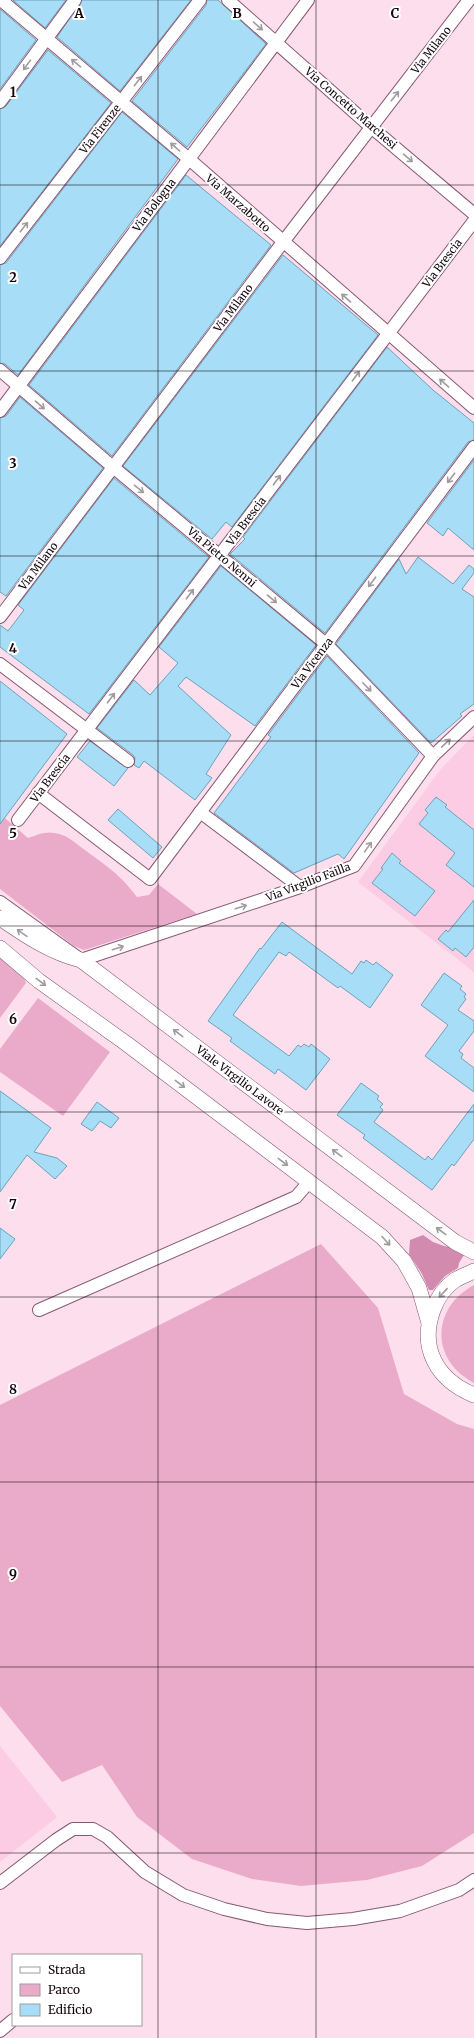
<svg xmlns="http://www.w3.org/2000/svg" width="474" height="2038" viewBox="0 0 474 2038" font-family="Merriweather,serif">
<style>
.built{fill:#fbcce3}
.green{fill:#eaabca}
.forest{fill:#d38aaf}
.building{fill:#a7ddf6;stroke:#6da2b9}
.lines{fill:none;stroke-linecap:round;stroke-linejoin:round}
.minor-casing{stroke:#855970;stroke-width:14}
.tertiary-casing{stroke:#855970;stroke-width:16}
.minor{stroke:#fff;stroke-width:12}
.tertiary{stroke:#fff;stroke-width:15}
.oneway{stroke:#a19b9f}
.grid{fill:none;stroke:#15060e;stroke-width:1;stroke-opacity:0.55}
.labels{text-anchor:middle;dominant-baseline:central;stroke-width:4;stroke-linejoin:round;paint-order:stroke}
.street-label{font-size:11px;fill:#15060e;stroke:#fff}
.grid-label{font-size:13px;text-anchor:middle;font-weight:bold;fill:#15060e;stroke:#fff;stroke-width:4;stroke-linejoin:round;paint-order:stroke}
</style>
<rect width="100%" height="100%" fill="#fddeed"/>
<g class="built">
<polygon points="474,735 474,972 358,882 440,770"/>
<polygon points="0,1746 57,1817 0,1862"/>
</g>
<g class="green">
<path d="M 0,814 L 28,838 C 37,835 45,831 55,833 C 67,835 73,841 82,848 C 105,865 119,873 137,897 L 149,895 L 158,884 L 197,914 L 84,950 L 74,946 L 0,889 Z"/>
<polygon points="0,958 23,975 26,983 0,1018"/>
<polygon points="38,998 110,1052 63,1116 0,1072 0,1049"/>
<polygon points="321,1244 378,1308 404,1394 457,1424 474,1429 474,1833 422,1866 367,1880 301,1886 252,1879 192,1859 137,1817 102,1765 62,1782 0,1706 0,1405"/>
<path d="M 474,1285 L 474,1383 C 430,1360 431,1308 474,1285 Z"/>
</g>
<polygon class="forest" points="423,1235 433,1242 444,1246 450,1247 464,1255 459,1263 458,1268 445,1276 433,1290 429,1290 422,1274 409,1254 410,1240"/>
<g class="building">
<polygon points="13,0 66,0 45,28"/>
<polygon points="82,0 191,0 120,91 57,37"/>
<polygon points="207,0 218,0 266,44 187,147 132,101 206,5"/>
<polygon points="0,9 36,40 0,89"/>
<polygon points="48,50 111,103 0,246 0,109 6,106"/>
<polygon points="122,112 178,159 18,375 5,364 0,363 0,265 6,263"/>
<polygon points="186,175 271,245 112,456 29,385"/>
<polygon points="283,255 378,335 232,527 226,522 212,539 123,466"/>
<polygon points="387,347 433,390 474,423 474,440 468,442 325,633 230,554 245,539 243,537"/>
<polygon points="20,397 103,468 6,596 0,592 0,418 6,416"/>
<polygon points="474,460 474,550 448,528 443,536 427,523"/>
<polygon points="114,478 209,557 89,714 0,647 0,625 8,631 24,610 18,605"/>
<polygon points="418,557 453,584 469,565 474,569 474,573 462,589 474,597 474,704 460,714 462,716 431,743 336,644 399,559 406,574"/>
<polygon points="221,566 316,645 255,726 186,677 178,686 231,735 206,774 212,778 195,800 144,761 139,768 134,765 135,758 133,755 97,728 134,680 150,695 178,663 159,647"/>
<polygon points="327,656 419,753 344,859 338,854 294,873 214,813 271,737 268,735"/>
<polygon points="0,681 67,734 0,824"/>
<polygon points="90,741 128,768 114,786 77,757"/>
<polygon points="436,797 447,805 445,807 474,830 474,887 446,865 455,853 419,824 428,813 425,810"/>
<polygon points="118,809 162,847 153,858 108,820"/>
<polygon points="392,853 401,861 399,863 435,891 415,916 372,883 383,869 381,868"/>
<polygon points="474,900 474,947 466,957 455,948 453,951 438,939 446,930 448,932"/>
<polygon points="282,922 352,974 361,961 364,963 366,960 373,965 376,962 393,975 370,1008 340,986 338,988 289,952 286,956 279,952 233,1015 289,1056 298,1045 301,1047 304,1044 309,1047 311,1044 330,1059 306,1090 278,1069 275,1074 230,1041 232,1038 208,1021 260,948 261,949"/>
<polygon points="444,973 462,986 460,989 466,994 464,997 466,999 458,1010 474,1021 474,1031 459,1051 463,1054 461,1058 474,1068 474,1092 425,1056 448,1025 421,1005"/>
<polygon points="361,1083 379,1096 377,1099 383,1104 380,1107 383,1110 374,1122 425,1160 428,1156 432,1160 474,1104 474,1139 454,1166 452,1164 432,1190 363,1138 365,1135 337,1115"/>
<polygon points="0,1091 51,1128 34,1152 57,1158 67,1166 55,1179 27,1155 0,1192"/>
<polygon points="97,1102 119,1118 111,1128 100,1121 92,1131 81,1124"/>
<polygon points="0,1228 15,1239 0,1259"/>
</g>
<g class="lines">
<defs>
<g id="minor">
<polyline points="1,0 189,159 474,408"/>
<polyline points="228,0 371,127 474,214"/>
<polyline points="0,102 75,0"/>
<polyline points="0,258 200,0"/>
<polyline points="0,370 113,467 326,644 433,756"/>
<polyline points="0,411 308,0"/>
<polyline points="0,617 283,242 469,0"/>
<polyline points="0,664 128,761"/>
<polyline points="38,793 150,879 474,447"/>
<polyline points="200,812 300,887"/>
<polyline points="18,820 474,221"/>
<polyline points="0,902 81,960 300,887 354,866 433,756 474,717"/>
<polyline points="39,1310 296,1197 309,1182"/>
<polyline points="0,1883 56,1840 73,1829 93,1829 107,1837 145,1872 183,1895 224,1909 267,1919 307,1923 353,1919 400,1911 459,1890 474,1880"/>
<polyline points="0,2031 13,2020"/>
</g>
<g id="tertiary">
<path d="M 0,918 C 25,935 51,953 81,960 L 455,1242 L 474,1252"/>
<polyline points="0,948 39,981 127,1044 382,1237 404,1261 419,1288 429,1323"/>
<path d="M 474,1271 C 468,1274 460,1277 455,1280 C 445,1287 437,1299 433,1310 C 419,1348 437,1380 474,1395"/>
</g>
</defs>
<use href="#minor" class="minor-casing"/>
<use href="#tertiary" class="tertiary-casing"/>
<use href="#minor" class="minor"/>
<use href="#tertiary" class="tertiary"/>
</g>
<defs><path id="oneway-shaft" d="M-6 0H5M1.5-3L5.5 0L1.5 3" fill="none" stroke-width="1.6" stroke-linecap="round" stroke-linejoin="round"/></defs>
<g class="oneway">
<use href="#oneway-shaft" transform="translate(258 26) rotate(41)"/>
<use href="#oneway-shaft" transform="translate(76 63) rotate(-140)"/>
<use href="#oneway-shaft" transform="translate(27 65) rotate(126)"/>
<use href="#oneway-shaft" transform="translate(138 81) rotate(-52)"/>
<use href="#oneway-shaft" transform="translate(395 96) rotate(-52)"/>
<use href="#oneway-shaft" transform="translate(175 147) rotate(-139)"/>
<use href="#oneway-shaft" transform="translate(408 158) rotate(40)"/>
<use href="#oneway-shaft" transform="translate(24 227) rotate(-52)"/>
<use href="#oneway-shaft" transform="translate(346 298) rotate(-139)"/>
<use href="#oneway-shaft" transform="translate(356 376) rotate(-53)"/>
<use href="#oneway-shaft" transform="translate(444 383) rotate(-139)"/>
<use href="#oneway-shaft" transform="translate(40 405) rotate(41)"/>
<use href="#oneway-shaft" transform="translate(451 478) rotate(127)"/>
<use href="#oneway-shaft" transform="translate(277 480) rotate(-53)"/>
<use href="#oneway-shaft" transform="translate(139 489) rotate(39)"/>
<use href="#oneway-shaft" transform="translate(372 582) rotate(127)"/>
<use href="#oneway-shaft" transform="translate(190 594) rotate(-53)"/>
<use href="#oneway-shaft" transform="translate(272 599) rotate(40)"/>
<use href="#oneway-shaft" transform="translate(367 687) rotate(46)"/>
<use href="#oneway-shaft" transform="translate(111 698) rotate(-53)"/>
<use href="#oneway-shaft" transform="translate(446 743) rotate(-43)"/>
<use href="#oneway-shaft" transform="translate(368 847) rotate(-55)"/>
<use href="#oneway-shaft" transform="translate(241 907) rotate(-18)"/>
<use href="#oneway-shaft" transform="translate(22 933) rotate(-145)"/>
<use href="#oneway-shaft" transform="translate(118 948) rotate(-18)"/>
<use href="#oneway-shaft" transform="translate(41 982) rotate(37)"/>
<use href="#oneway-shaft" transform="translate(178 1033) rotate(-143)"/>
<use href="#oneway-shaft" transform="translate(180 1084) rotate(37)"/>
<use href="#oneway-shaft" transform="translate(337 1153) rotate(-143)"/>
<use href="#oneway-shaft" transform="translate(283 1162) rotate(37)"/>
<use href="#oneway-shaft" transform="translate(441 1231) rotate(-143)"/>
<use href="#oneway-shaft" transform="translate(386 1241) rotate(48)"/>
<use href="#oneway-shaft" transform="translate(443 1293) rotate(133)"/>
</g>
<path class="grid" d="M 158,0 L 158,2038M 316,0 L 316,2038M 0,185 L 474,185M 0,371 L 474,371M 0,556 L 474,556M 0,741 L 474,741M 0,926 L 474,926M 0,1112 L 474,1112M 0,1297 L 474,1297M 0,1482 L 474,1482M 0,1667 L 474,1667M 0,1853 L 474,1853"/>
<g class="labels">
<g class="street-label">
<text transform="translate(431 50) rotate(-52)">Via Milano</text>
<text transform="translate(351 108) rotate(41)">Via Concetto Marchesi</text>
<text transform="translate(100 129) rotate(-52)">Via Firenze</text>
<text transform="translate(238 203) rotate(41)">Via Marzabotto</text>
<text transform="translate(154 205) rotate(-53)">Via Bologna</text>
<text transform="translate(442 263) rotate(-53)">Via Brescia</text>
<text transform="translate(233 308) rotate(-53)">Via Milano</text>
<text transform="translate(246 521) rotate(-53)">Via Brescia</text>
<text transform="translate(222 557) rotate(40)">Via Pietro Nenni</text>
<text transform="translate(38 566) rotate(-53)">Via Milano</text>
<text transform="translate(312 663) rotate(-53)">Via Vicenza</text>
<text transform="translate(50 778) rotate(-53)">Via Brescia</text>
<text transform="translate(308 882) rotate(-21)">Via Virgilio Failla</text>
<text transform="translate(240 1080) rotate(37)">Viale Virgilio Lavore</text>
</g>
</g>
<g class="grid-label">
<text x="79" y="18">A</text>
<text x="237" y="18">B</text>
<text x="395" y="18">C</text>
<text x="13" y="97">1</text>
<text x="13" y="282">2</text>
<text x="13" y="468">3</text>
<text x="13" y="653">4</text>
<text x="13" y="838">5</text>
<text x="13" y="1024">6</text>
<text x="13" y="1209">7</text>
<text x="13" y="1394">8</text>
<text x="13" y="1579">9</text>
</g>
<rect x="12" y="1954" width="130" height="72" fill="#ffffff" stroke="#a19b9f"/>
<rect x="20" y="1967" width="20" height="6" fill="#ffffff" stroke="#a19b9f"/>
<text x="48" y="1974" font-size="12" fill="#15060e">Strada</text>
<rect x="20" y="1984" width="20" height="12" fill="#eaabca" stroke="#a19b9f"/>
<text x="48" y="1994" font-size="12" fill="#15060e">Parco</text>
<rect x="20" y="2004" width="20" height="12" fill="#a7ddf6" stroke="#a19b9f"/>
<text x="48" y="2014" font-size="12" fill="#15060e">Edificio</text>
</svg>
